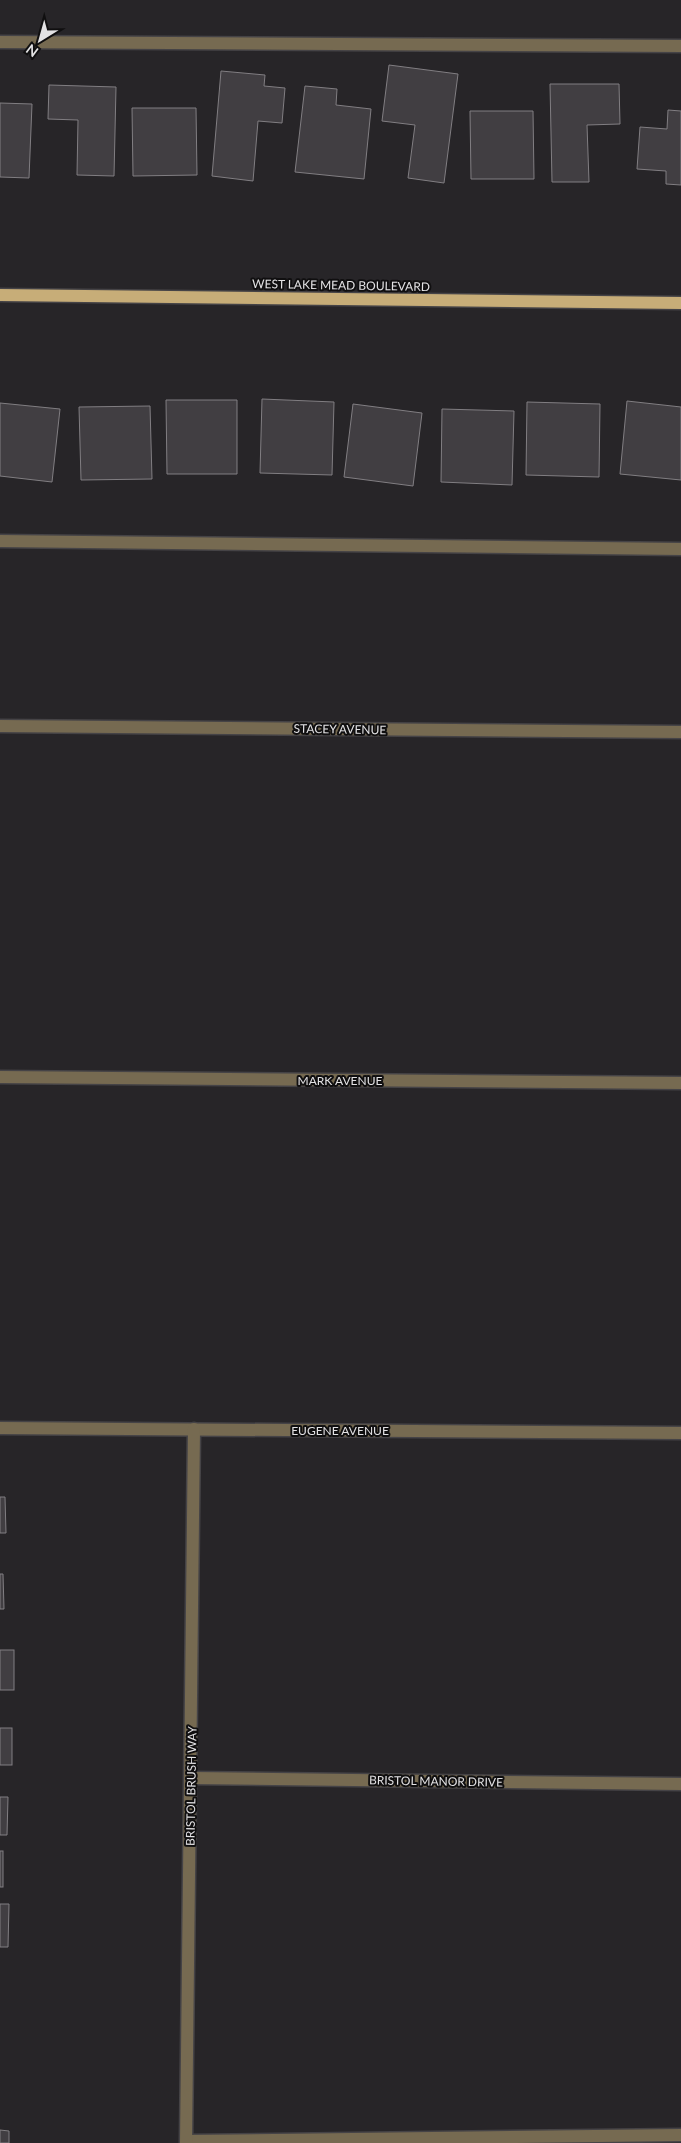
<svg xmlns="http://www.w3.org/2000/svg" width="681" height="2143" viewBox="0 0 681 2143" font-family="Lato,sans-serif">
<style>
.building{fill:#413e42;stroke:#817e82}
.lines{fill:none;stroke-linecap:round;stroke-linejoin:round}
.minor-casing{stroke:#454346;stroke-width:15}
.major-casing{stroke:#454346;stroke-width:15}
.minor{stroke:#766a51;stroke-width:12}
.major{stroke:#c7ad78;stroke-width:12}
.labels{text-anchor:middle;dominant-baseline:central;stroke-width:4;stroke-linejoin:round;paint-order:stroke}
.street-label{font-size:12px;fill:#e3e2e4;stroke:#100f10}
</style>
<rect width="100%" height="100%" fill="#272528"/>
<g class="building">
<polygon points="389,65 458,74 444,183 408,178 415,125 382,121"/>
<polygon points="221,71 265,75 264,86 285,88 282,123 258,121 253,181 212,176"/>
<polygon points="550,84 619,84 620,124 587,125 589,182 552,182"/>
<polygon points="49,85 116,87 114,176 77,175 78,120 48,119"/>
<polygon points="305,86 337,89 336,105 371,109 364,179 295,172"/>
<polygon points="0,103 32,104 29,178 0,177"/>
<polygon points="132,108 196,108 197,175 133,176"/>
<polygon points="668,110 681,111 681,185 666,184 666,171 637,169 640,127 667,129"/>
<polygon points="470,111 533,111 534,179 471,179"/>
<polygon points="262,399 334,402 332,475 260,473"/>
<polygon points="166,400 237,400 237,474 167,474"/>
<polygon points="627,401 681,407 681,480 620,474"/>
<polygon points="527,402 600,404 599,477 526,475"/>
<polygon points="0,403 60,409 52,482 0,476"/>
<polygon points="353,404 422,413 413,486 344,477"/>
<polygon points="150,406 152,479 81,480 79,407"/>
<polygon points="442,409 514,411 512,485 441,482"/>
<polygon points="0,1497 5,1497 6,1533 0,1533"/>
<polygon points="0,1574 3,1574 4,1609 0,1609"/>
<rect x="0" y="1650" width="14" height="40"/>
<rect x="0" y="1728" width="12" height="37"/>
<polygon points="0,1797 8,1797 7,1835 0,1835"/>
<rect x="0" y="1851" width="3" height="36"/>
<polygon points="0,1904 9,1904 8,1947 0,1947"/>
<polygon points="0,2130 9,2131 9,2143 0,2143"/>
</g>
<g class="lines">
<defs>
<g id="minor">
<polyline points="0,42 681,46"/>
<polyline points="0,541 681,549"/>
<polyline points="0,726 681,732"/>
<polyline points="0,1077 681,1083"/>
<polyline points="0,1428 681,1433"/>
<polyline points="191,1778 681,1784"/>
<polyline points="187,2141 681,2135"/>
<polyline points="186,2143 194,1429"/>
</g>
<polyline id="major" points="0,295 681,303"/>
</defs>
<use href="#minor" class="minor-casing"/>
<use href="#major" class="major-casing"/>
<use href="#minor" class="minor"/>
<use href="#major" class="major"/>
</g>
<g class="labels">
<g class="street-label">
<text transform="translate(341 285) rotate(1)">WEST LAKE MEAD BOULEVARD</text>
<text transform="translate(340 729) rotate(1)">STACEY AVENUE</text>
<text x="340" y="1080">MARK AVENUE</text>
<text x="340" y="1430">EUGENE AVENUE</text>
<text transform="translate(436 1781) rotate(1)">BRISTOL MANOR DRIVE</text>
<text transform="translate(191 1786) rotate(-89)">BRISTOL BRUSH WAY</text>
</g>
</g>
<g transform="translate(40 40) rotate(217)" stroke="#100f10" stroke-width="4" paint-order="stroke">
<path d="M0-4L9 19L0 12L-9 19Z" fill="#e3e2e4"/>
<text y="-8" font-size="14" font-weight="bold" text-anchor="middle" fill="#e3e2e4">N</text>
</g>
</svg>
